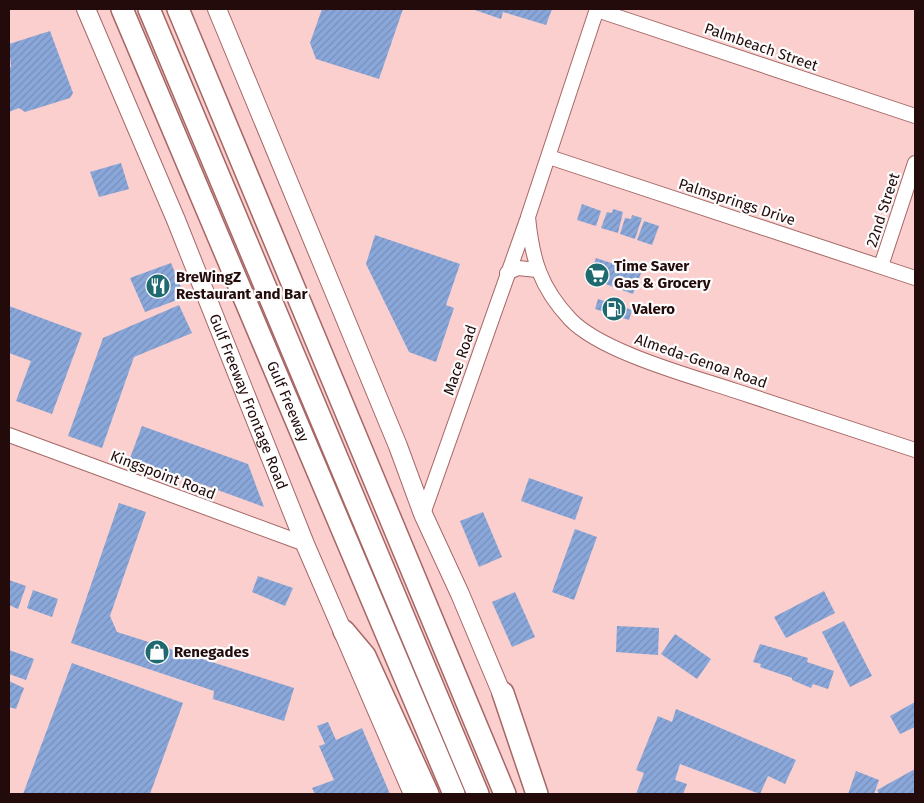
<svg xmlns="http://www.w3.org/2000/svg" width="924" height="803" viewBox="0 0 924 803" font-family="'Fira Sans',sans-serif">
<style>
.building{fill:url(#building-hatch)}
.lines{fill:none;stroke-linecap:round;stroke-linejoin:round}
.minor-casing{stroke:#a66765;stroke-width:16}
.major-casing{stroke:#a66765;stroke-width:20}
.highway-casing{stroke:#a66765;stroke-width:24}
.minor{stroke:#fff;stroke-width:14}
.major{stroke:#fff;stroke-width:18}
.highway{stroke:#fff;stroke-width:21}
.labels{text-anchor:middle;dominant-baseline:central;stroke-width:4.5;stroke-linejoin:round;paint-order:stroke}
.street-label{font-size:15px;fill:#230b0b;stroke:#fcfcfc}
.poi-label{font-size:15px;font-weight:bold;fill:#230b0b;stroke:#fcfcfc;text-anchor:start}
</style>
<defs>
<pattern id="building-hatch" width="6" height="6" patternUnits="userSpaceOnUse" patternTransform="scale(1.25)"><rect width="6" height="6" fill="#8aa7da"/><path d="M-1 1l2-2M0 6l6-6M5 7l2-2" fill="none" stroke="#778eba"/></pattern>
</defs>
<rect width="100%" height="100%" fill="#facfcd"/>
<g class="building">
<polygon points="322,9 403,9 379,79 316,59 310,43"/>
<polygon points="472,9 552,9 546,25 503,12 501,19"/>
<polygon points="50,31 73,93 70,98 25,112 19,108 9,112 9,67 11,67 9,44"/>
<polygon points="121,163 129,189 99,197 90,172"/>
<polygon points="582,204 601,211 596,226 577,220"/>
<polygon points="613,209 623,212 618,233 601,228 607,212 612,213"/>
<polygon points="632,215 642,218 635,239 620,234 625,218 631,219"/>
<polygon points="644,221 659,226 652,245 637,240"/>
<polygon points="375,235 460,264 446,305 454,308 436,362 409,352 366,264"/>
<polygon points="596,258 641,273 633,294 589,278"/>
<polygon points="171,263 185,297 145,312 130,278"/>
<polygon points="598,299 632,310 629,320 595,309"/>
<polygon points="179,305 192,333 134,357 102,448 68,436 103,338"/>
<polygon points="9,306 82,333 52,414 16,401 31,361 9,353"/>
<polygon points="142,426 248,464 264,507 130,458"/>
<polygon points="529,478 583,497 575,520 521,501"/>
<polygon points="119,503 146,512 110,616 117,632 294,688 284,721 213,699 214,691 71,643"/>
<polygon points="483,512 502,557 479,567 460,521"/>
<polygon points="575,529 597,537 574,600 552,592"/>
<polygon points="258,576 293,588 285,606 252,592"/>
<polygon points="9,580 26,586 18,609 9,605"/>
<polygon points="33,590 58,599 52,617 27,608"/>
<polygon points="824,591 835,613 786,638 774,617"/>
<polygon points="515,592 535,637 512,647 492,602"/>
<polygon points="844,621 872,676 850,687 822,632"/>
<polygon points="617,626 659,628 658,655 616,652"/>
<polygon points="675,634 711,659 697,679 661,654"/>
<polygon points="760,644 808,658 807,662 834,671 828,689 813,684 811,688 792,680 792,678 760,667 761,664 753,662"/>
<polygon points="9,650 34,659 26,680 9,674"/>
<polygon points="72,663 183,703 150,794 23,794"/>
<polygon points="9,681 24,688 16,709 9,707"/>
<polygon points="915,702 915,727 900,734 890,716"/>
<polygon points="676,709 796,760 785,784 768,776 760,794 680,764 675,780 687,784 683,794 636,794 644,773 636,770 658,716 672,722"/>
<polygon points="328,722 336,740 362,728 390,794 315,794 312,788 334,780 319,746 325,744 317,726"/>
<polygon points="915,769 915,794 879,794 877,790"/>
<polygon points="856,771 879,780 874,794 848,794"/>
</g>
<g class="lines">
<defs>
<g id="minor">
<path d="M 597,9 L 528,217 C 532,259 540,287 570,319 C 601,352 691,376 736,391 C 795,410 855,430 915,450"/>
<polyline points="597,10 915,116"/>
<polyline points="549,157 915,278"/>
<polyline points="881,266 915,163"/>
<polyline points="507,273 518,268 537,270"/>
<polyline points="9,435 305,544"/>
<polyline points="423,514 527,220"/>
</g>
<g id="major">
<path id="s1" d="M 86,9 L 176,220 L 305,544 L 413,794"/>
<polyline points="217,9 398,446 423,514 460,594 507,706"/>
</g>
<g id="highway">
<path id="s2" d="M 122,9 L 454,794"/>
<polyline points="149,9 478,794"/>
<polyline points="178,9 505,794"/>
<polyline points="344,631 365,656 428,794"/>
<polyline points="503,693 537,794"/>
</g>
</defs>
<use href="#minor" class="minor-casing"/>
<use href="#major" class="major-casing"/>
<use href="#highway" class="highway-casing"/>
<use href="#minor" class="minor"/>
<use href="#major" class="major"/>
<use href="#highway" class="highway"/>
</g>
<defs>
<symbol id="supermarket-disc" viewBox="-11 -11 22 22"><circle r="9.5" fill="#1e6a70" stroke="#fcfcfc"/><path d="M-6-5.5h2.5l.6 2H6L4.5 2H-2.5L-4.4-4H-6ZM-1.5 3.2a1.3 1.3 0 1 0 .1 0ZM3 3.2a1.3 1.3 0 1 0 .1 0Z" fill="#fff"/></symbol>
<symbol id="restaurant-disc" viewBox="-11 -11 22 22"><circle r="9.5" fill="#1e6a70" stroke="#fcfcfc"/><path d="M-5-6h1v4h1v-4h1v4h1v-4h1v5L-1.5 .5V6h-2V.5L-5-1ZM5-6V6H3V1.5H1.5Q1.5-4 5-6Z" fill="#fff"/></symbol>
<symbol id="fuel-disc" viewBox="-11 -11 22 22"><circle r="9.5" fill="#1e6a70" stroke="#fcfcfc"/><path d="M-5.5-6h7V0h2V4h1.3V-2.5L3-4.5l.8-.8L6-3V5H2.5V1h-1V6h-7ZM-4.2-4.7v3.2H.2V-4.7Z" fill="#fff"/></symbol>
<symbol id="shop-disc" viewBox="-11 -11 22 22"><circle r="9.5" fill="#1e6a70" stroke="#fcfcfc"/><path d="M-5-2.5h2.3a2.7 3.5 0 0 1 5.4 0H5L5.5 6h-11ZM-1.5-2.5h3a1.5 2.3 0 0 0-3 0Z" fill="#fff"/></symbol>
</defs>
<g fill-rule="evenodd">
<use href="#supermarket-disc" x="583" y="261" width="28" height="28"/>
<use href="#restaurant-disc" x="144" y="272" width="28" height="28"/>
<use href="#fuel-disc" x="600" y="295" width="28" height="28"/>
<use href="#shop-disc" x="143" y="638" width="28" height="28"/>
</g>
<g class="labels">
<g class="street-label">
<text transform="translate(761 47) rotate(19)">Palmbeach Street</text>
<text transform="translate(737 202) rotate(18)">Palmsprings Drive</text>
<text transform="translate(883 210) rotate(-72)">22nd Street</text>
<text transform="translate(460 360) rotate(-71)">Mace Road</text>
<text transform="translate(701 361) rotate(19)">Almeda-Genoa Road</text>
<text stroke="none"><textPath href="#s2" startOffset="426">Gulf Freeway</textPath></text>
<text stroke="none"><textPath href="#s1" startOffset="425">Gulf Freeway Frontage Road</textPath></text>
<text transform="translate(163 475) rotate(21)">Kingspoint Road</text>
</g>
<g class="poi-label">
<text x="614" y="266">Time Saver<tspan x="614" dy="17">Gas &amp; Grocery</tspan></text>
<text x="176" y="277">BreWingZ<tspan x="176" dy="17">Restaurant and Bar</tspan></text>
<text x="632" y="309">Valero</text>
<text x="174" y="652">Renegades</text>
</g>
</g>
<rect width="924" height="803" fill="none" stroke="#230b0b" stroke-width="20"/>
</svg>
